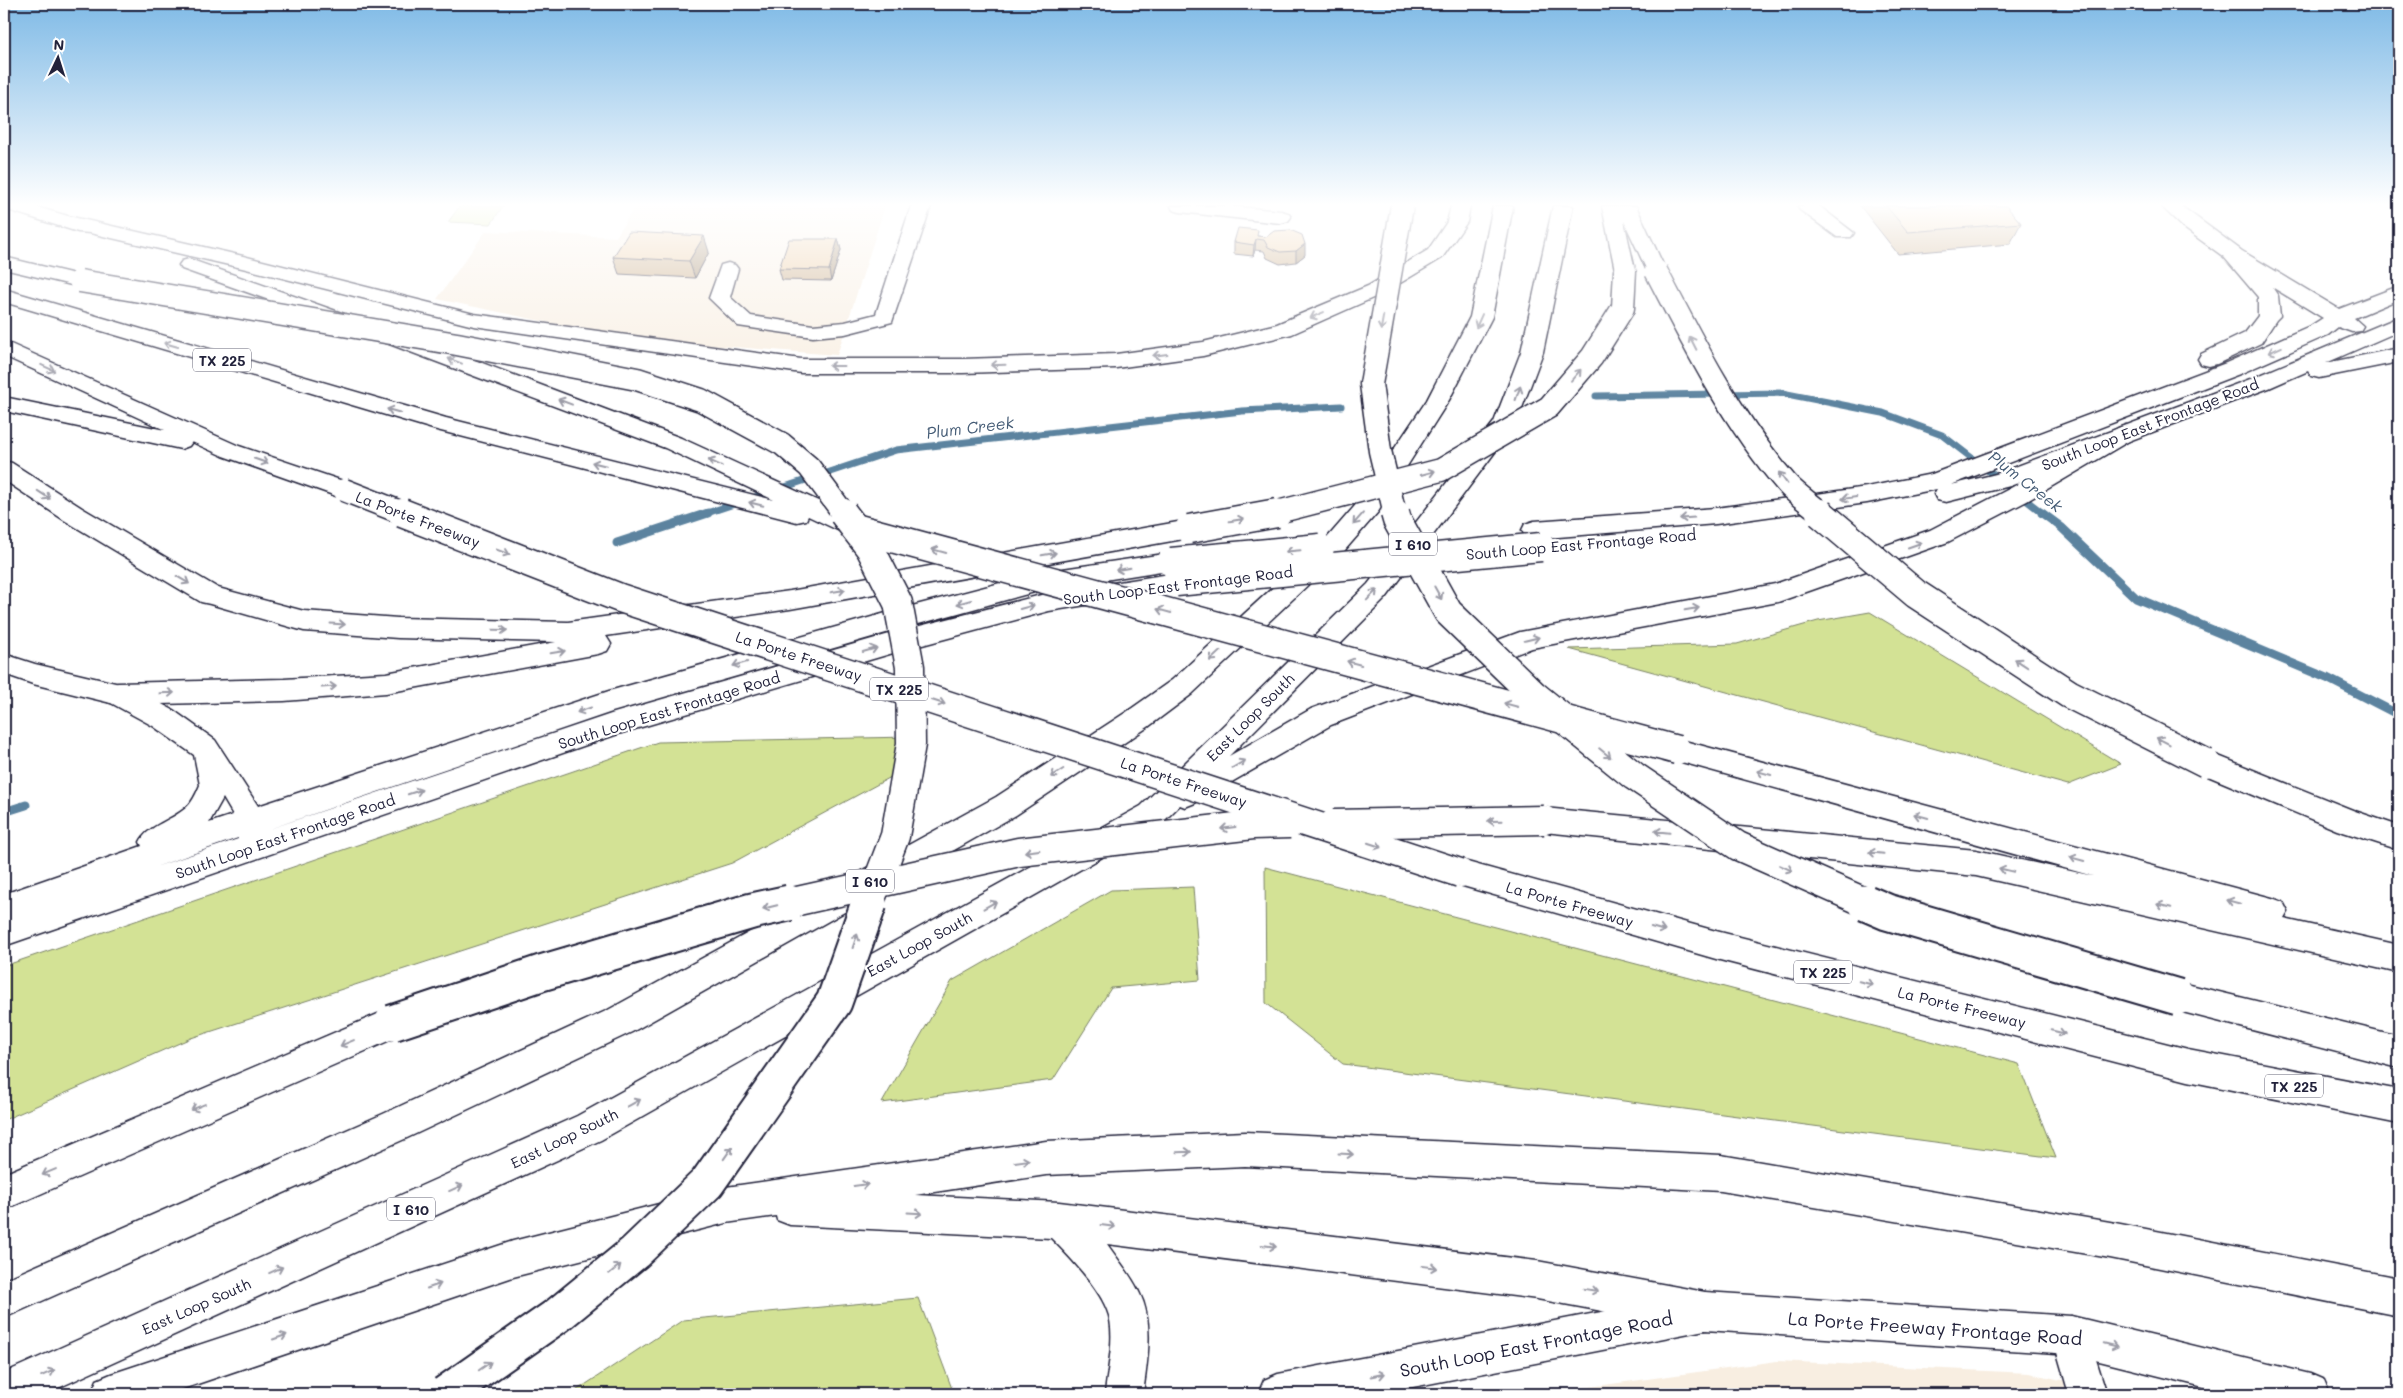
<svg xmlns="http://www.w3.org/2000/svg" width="2403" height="1398" viewBox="0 0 2403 1398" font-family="Mali,sans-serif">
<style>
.built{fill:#f8eee1}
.green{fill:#d3e295;stroke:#7a8268}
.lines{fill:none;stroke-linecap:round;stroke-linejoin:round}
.stream-far1{stroke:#5c839f;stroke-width:7}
.stream{stroke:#5c839f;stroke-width:9}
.minor-casing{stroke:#22223b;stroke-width:3}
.major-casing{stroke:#22223b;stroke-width:3}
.highway-casing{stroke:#22223b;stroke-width:3}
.minor{fill:#fff;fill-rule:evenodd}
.major{fill:#fff;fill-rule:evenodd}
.highway{fill:#fff;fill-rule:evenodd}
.major-bridge-casing{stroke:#22223b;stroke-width:31;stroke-linecap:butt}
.highway-bridge-far2-casing{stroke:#22223b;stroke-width:25;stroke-linecap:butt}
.highway-bridge-far1-casing{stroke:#22223b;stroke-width:31;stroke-linecap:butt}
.highway-bridge-casing{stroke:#22223b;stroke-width:39;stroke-linecap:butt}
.major-bridge{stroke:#fff;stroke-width:28}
.highway-bridge-far2{stroke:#fff;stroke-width:22}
.highway-bridge-far1{stroke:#fff;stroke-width:28}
.highway-bridge{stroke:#fff;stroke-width:35}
.wall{fill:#c8aa84;stroke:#22223b}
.shaded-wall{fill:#a38b6c;stroke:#22223b}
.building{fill:#e9c69a;stroke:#22223b}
.oneway{stroke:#9c9ca7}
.labels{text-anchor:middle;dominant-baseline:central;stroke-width:4.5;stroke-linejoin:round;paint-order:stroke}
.shield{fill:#fff;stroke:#646476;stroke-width:1}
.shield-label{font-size:14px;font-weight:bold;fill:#22223b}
.street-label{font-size:15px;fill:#22223b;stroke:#fff}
.water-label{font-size:16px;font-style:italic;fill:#445b75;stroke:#fff}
.near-street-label{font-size:18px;fill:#22223b;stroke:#fff}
</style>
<rect width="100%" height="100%" fill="#fff"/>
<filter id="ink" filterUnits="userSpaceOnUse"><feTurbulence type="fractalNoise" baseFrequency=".02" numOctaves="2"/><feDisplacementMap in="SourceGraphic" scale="10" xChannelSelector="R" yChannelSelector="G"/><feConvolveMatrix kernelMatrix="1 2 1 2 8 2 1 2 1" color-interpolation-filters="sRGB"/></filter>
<g filter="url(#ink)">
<g class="built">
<polygon points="635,206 885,206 837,355 707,345 561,325 437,299 486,231 616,237"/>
<polygon points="1777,1361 2029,1373 2126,1394 1539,1394"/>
</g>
<g class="green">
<polygon points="460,206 503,206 491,224 448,222"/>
<polygon points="1870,612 2121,764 2068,785 1569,649 1737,644 1818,621"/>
<polygon points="910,737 891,777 732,863 191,1038 4,1120 4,966 658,742"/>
<polygon points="1265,867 2019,1064 2056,1158 1343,1064 1266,1003"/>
<polygon points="1193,887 1200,980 1111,988 1053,1080 882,1103 952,981 1111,890"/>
<polygon points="918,1298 954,1394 571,1394 683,1320"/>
</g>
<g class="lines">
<g class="stream-far1">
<polyline points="1596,396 1782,393 1883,413 1942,435 2044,514"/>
<polyline points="704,514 896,450 1242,411 1341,406"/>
</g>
<g class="stream">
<polyline points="2042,513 2061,527 2136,598 2327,678 2399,715"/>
<polyline points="617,543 708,513"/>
<polyline points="4,812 26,805"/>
</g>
<defs>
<g id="minor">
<polygon points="911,206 931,206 892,322 845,334 813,337 738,326 709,298 721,265 728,263 735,265 738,269 730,297 751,316 813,325 845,322 876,314"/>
<polygon points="1171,206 1229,206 1281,211 1288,213 1291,217 1288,221 1281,223 1180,212 1173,210"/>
<polygon points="1798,206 1819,206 1854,233 1851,237 1837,237 1800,210"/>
<polygon points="2071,1316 2084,1322 2107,1394 2069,1394 2052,1335 2058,1322"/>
</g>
<g id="major">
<polygon points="2161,206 2181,206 2242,251 2339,309 2399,286 2399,299 2354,318 2363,326 2360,331 2352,332 2338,327 2328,335 2242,373 1951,485 1996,474 2253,378 2399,317 2399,331 2326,363 2399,348 2399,362 2319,378 2311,376 2308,371 2269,388 2010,486 1946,502 1937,500 1934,494 1937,489 1867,503 1716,524 1534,539 1525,536 1522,530 1525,524 1534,521 1716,508 1867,487 1932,474 2226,363 2312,325 2323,318 2272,287 2278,296 2280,316 2276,320 2261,343 2217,364 2209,366 2201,364 2198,359 2201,354 2245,333 2258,316 2258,297 2224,257 2184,228"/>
<path d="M 1171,553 L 1180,556 L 1184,562 L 1180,568 L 1042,590 L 893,631 L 612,712 L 266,830 L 614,713 L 900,631 L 1049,593 L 1176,573 L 1185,575 L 1189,582 L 1185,589 L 1049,611 L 900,651 L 618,734 L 4,946 L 4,894 L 142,846 L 140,842 C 148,825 174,820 188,806 C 193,801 197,792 200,785 L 194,755 L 153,726 L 111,703 L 33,684 L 4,674 L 4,654 L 35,664 L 128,686 L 173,710 L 215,740 L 258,806 L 609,691 L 893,611 L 1042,572 ZM 223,798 L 233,815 L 209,823 ZM 238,838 L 238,839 L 155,867 Z"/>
<polygon points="1705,1292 2071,1316 2310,1374 2324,1380 2330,1394 2232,1394 2071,1354 1705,1330 1377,1394 1258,1394 1264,1380 1278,1374"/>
</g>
<g id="highway">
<polygon points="5,206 33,206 68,216 243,256 474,314 801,359 963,359 1116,354 1203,342 1277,324 1368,286 1428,250 1447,222 1451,206 1470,206 1467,222 1442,258 1382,294 1292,334 1203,356 1116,368 963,373 801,373 474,326 242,268 90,233 78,232 8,210"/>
<polygon points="1493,206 1513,206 1492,317 1449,400 1378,512 1345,550 1192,694 1148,727 1016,815 632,1032 407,1138 4,1318 4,1280 383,1114 608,1010 996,797 1128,711 1172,680 1327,538 1360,500 1427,400 1470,317"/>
<polygon points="1553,206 1573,206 1543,352 1516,424 1386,598 1229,756 1311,709 1520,632 1775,584 1930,530 2009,489 2118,428 2126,425 2134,428 2138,433 2134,438 2027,501 1948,542 1778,602 1532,648 1331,725 1195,803 1185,807 1180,805 1161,824 601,1140 45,1394 4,1394 4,1373 577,1116 1141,806 1368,584 1494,422 1521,352"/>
<polygon points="1602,206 1636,206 1666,271 1663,275 1656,277 1649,275 1624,221 1635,270 1632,274 1625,276 1618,274 1615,270"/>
<polygon points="4,257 87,277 90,281 87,285 80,287 4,269"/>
<polygon points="189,259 353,317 357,321 353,325 346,327 339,325 182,269 179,265 182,261"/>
<polygon points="4,289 446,418 774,500 665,448 384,342 381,337 384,332 392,331 400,332 681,438 864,522 867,528 864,534 855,537 846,534 808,516 806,520 797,522 433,429 4,302"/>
<polygon points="4,341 239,446 352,484 356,490 352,496 344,498 336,496 223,456 192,442 189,446 181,449 4,411 4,397 165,430 4,356"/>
<polygon points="4,461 12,463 82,508 218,588 304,611 398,618 568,622 790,591 1189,520 1198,523 1201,529 1198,535 1189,538 790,609 606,636 611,644 607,651 598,654 386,693 284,701 118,705 108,702 104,694 108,686 118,683 284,679 386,673 556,642 398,638 304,631 210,604 201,602 64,520 4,480"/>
<polygon points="1677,739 2272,898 2283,902 2288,912 2284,919 2399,945 2399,973 1976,876 1544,832 1534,829 1529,820 1534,811 1544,808 1976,850 2093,876 1667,758 1663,750 1667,742"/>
<polygon points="2206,751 2355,811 2399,826 2399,850 2337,830 2196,771 2192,763 2196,755"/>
<polygon points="1460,860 1716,931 2188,1049 2399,1090 2399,1124 2188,1081 1716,959 1449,882 1445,873 1449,864"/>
<polygon points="2178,982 2399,1036 2399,1068 2167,1008 2162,997 2167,986"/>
<polygon points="392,1008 404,1012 408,1023 404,1034 4,1210 4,1174"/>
<path d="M 1245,1132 L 1721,1155 L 2110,1222 L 2399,1278 L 2399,1316 L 2110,1258 L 1721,1191 L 1245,1166 L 1046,1175 L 915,1195 L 1059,1202 L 1537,1261 L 1705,1292 L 1718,1298 L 1724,1311 L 1718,1324 L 1705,1330 L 1537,1299 L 1107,1244 C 1118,1260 1131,1275 1139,1292 C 1155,1322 1147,1362 1143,1394 L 1105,1394 C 1107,1370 1117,1333 1107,1310 C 1098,1286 1069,1256 1051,1238 L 790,1225 L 777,1220 L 776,1216 L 726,1223 L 513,1277 L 168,1394 L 91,1394 L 97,1380 L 111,1374 L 513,1241 L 726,1187 L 1046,1141 Z"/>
</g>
</defs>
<use href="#minor" class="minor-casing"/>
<use href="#major" class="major-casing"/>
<use href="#highway" class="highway-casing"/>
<use href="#minor" class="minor"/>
<use href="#major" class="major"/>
<use href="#highway" class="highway"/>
<defs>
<g id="major-bridge">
<polyline points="1171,562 1320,548"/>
<polyline points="1176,582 1541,547"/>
</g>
<g id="highway-bridge-far2">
<path d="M 1656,271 C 1693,343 1734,423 1787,484 C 1797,495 1811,504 1822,514"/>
<polyline points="80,281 457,344 637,379 701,400 782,444 809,467 844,514"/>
<polyline points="344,490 405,514"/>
<polyline points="1270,514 1441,470 1549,407 1592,357 1623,308 1625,270"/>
<polyline points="1395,514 1380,451 1371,384 1402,206"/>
</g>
<g id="highway-bridge-far1">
<polyline points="402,513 620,598 1460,873"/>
<polyline points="843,513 870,548 898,603 910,667 911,744 895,836 869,904"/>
<polyline points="1395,513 1397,520 1448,612 1534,695 1634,776 1738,846 1869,904"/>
<polyline points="1820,513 1916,594 2069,694 2206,763"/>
<polyline points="855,528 1677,750"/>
<polyline points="1189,529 1277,513"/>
<polyline points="1333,824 1544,820"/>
<polyline points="784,904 1019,852 1253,825 1290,824"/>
</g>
<g id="highway-bridge">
<polyline points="1866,903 1887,912 2178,997"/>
<polyline points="392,1023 541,973 752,911 789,903"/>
<polyline points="445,1394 558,1315 635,1252 707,1183 834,1002 869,903"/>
</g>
</defs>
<use href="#major-bridge" class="major-bridge-casing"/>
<use href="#highway-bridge-far2" class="highway-bridge-far2-casing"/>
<use href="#highway-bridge-far1" class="highway-bridge-far1-casing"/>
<use href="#highway-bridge" class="highway-bridge-casing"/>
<use href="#major-bridge" class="major-bridge"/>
<use href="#highway-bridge-far2" class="highway-bridge-far2"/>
<use href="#highway-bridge-far1" class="highway-bridge-far1"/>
<use href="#highway-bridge" class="highway-bridge"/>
</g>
<g class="wall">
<polygon points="1860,206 2006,206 2021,223 2010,244 1898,254"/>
<polygon points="1258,236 1266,237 1305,255 1296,262 1280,264 1267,258 1264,251 1255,250 1253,256 1234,254 1234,242"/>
<polygon points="838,239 841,250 831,281 782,280 779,269"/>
<polygon points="709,252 695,278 619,274 613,257"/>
</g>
<g class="shaded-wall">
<polygon points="704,236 709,252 695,278 689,261"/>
<polygon points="838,239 841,250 831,281 829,270"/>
<polygon points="1256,239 1255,250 1253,256 1254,245"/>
<polygon points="1305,244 1305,255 1296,262 1296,251"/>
</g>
<g class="building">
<polygon points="1886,206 2006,206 2021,223 1908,232"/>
<polygon points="1238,228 1258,230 1257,236 1266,237 1274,231 1290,230 1302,235 1305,244 1296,251 1280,252 1268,247 1264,240 1256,239 1254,245 1234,242"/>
<polygon points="629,232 704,236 689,261 613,257"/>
<polygon points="789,239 838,239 829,270 779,269"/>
</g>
<defs><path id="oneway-shaft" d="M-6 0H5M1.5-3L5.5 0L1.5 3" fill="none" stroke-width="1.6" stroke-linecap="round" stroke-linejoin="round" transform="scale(1.25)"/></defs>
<g class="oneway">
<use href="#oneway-shaft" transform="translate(1317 315) rotate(157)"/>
<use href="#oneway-shaft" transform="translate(1479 321) rotate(114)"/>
<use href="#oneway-shaft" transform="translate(1382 323) rotate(100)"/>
<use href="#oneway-shaft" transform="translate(1693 343) rotate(-117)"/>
<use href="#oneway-shaft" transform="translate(171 345) rotate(-164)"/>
<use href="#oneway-shaft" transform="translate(2275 350) rotate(156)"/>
<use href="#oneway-shaft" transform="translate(1160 355) rotate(173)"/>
<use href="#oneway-shaft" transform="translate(455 361) rotate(-159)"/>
<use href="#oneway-shaft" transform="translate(998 365) rotate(178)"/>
<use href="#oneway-shaft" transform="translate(836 366) rotate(180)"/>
<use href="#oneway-shaft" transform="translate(48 368) rotate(25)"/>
<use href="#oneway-shaft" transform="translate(1576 375) rotate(-49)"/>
<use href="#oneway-shaft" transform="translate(1518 393) rotate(-71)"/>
<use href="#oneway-shaft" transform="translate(565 402) rotate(-159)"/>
<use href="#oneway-shaft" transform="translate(394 411) rotate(-164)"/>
<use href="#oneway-shaft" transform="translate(261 461) rotate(19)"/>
<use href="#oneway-shaft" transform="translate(715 463) rotate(-155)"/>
<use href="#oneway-shaft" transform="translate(599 464) rotate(-166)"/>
<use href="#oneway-shaft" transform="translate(1428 473) rotate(-15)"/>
<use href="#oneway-shaft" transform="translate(1783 478) rotate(-126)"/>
<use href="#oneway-shaft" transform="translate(44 495) rotate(33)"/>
<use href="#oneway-shaft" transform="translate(1849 498) rotate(172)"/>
<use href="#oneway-shaft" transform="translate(756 504) rotate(-166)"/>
<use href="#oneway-shaft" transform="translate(1687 518) rotate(176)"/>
<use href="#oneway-shaft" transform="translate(1358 519) rotate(131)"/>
<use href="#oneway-shaft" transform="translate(1237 520) rotate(-10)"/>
<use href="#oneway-shaft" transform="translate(1915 545) rotate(-19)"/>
<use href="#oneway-shaft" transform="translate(939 551) rotate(-165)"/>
<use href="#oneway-shaft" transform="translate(1293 551) rotate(175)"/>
<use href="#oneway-shaft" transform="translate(503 552) rotate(21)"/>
<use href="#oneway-shaft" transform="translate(1049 554) rotate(-10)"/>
<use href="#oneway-shaft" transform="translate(1123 569) rotate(171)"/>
<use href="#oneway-shaft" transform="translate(183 580) rotate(31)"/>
<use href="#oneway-shaft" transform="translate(838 591) rotate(-10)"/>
<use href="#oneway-shaft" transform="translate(1438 593) rotate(61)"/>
<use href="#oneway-shaft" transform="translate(1372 595) rotate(-46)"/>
<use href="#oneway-shaft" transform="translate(964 602) rotate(165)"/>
<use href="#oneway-shaft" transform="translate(1027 607) rotate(-15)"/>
<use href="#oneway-shaft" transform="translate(1692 609) rotate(-10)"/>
<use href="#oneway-shaft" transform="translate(1164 611) rotate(-165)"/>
<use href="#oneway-shaft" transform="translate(338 624) rotate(4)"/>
<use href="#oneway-shaft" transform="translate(500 630) rotate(1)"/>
<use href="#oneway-shaft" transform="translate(1532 639) rotate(-14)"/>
<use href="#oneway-shaft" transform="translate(870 650) rotate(-16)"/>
<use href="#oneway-shaft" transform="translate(558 652) rotate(-10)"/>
<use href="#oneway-shaft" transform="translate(1215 656) rotate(137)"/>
<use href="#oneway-shaft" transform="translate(1354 663) rotate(-165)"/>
<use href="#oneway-shaft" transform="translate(2021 663) rotate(-147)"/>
<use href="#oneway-shaft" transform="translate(740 664) rotate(164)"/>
<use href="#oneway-shaft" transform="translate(329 687) rotate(-4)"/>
<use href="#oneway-shaft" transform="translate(167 693) rotate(-2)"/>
<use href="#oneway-shaft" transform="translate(938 702) rotate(18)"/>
<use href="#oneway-shaft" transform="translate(1511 705) rotate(-165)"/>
<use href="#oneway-shaft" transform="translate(584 710) rotate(161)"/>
<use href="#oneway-shaft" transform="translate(2163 741) rotate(-153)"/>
<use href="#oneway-shaft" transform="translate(1605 753) rotate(39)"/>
<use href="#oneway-shaft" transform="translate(1239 764) rotate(-30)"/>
<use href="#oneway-shaft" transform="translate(1057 773) rotate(148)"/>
<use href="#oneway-shaft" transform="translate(1764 773) rotate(-165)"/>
<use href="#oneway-shaft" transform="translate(415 792) rotate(-18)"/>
<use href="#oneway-shaft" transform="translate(1921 816) rotate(-165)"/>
<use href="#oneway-shaft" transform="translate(1495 821) rotate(179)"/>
<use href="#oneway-shaft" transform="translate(1228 828) rotate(173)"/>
<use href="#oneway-shaft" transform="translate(1662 832) rotate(-174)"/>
<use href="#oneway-shaft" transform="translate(1375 845) rotate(18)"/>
<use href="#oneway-shaft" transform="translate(1032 851) rotate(173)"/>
<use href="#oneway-shaft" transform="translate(1876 853) rotate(-174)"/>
<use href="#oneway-shaft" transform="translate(2077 859) rotate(-165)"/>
<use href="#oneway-shaft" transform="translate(1786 868) rotate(24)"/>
<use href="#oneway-shaft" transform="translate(2006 870) rotate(-167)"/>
<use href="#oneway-shaft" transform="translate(2234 902) rotate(-165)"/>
<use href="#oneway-shaft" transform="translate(990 905) rotate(-29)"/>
<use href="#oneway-shaft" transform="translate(2164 906) rotate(-167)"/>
<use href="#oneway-shaft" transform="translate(770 907) rotate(167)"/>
<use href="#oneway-shaft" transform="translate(1658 929) rotate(16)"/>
<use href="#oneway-shaft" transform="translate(855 941) rotate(-71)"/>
<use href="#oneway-shaft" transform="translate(1866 983) rotate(14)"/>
<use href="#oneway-shaft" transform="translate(2058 1032) rotate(14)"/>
<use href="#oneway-shaft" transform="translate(347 1043) rotate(157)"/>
<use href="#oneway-shaft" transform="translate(634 1103) rotate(-29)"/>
<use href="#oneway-shaft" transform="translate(198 1107) rotate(157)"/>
<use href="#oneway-shaft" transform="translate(1184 1152) rotate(-2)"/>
<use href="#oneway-shaft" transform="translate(728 1153) rotate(-55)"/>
<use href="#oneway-shaft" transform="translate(1346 1154) rotate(3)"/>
<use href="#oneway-shaft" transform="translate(1022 1161) rotate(-8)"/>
<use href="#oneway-shaft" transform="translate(49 1172) rotate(157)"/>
<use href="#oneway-shaft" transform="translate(861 1185) rotate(-8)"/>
<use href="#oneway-shaft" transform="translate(456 1188) rotate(-24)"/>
<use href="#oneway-shaft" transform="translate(915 1213) rotate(3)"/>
<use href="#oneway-shaft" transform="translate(1108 1226) rotate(7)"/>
<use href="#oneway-shaft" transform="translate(1269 1246) rotate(7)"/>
<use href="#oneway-shaft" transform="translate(1430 1267) rotate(7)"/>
<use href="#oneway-shaft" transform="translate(615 1269) rotate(-39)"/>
<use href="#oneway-shaft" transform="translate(276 1270) rotate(-24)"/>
<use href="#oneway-shaft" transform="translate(434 1286) rotate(-19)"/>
<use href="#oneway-shaft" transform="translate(1591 1290) rotate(10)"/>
<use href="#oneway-shaft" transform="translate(280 1337) rotate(-19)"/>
<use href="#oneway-shaft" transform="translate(2111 1345) rotate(14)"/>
<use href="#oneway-shaft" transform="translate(485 1366) rotate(-35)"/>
<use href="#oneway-shaft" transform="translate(48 1373) rotate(-24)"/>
<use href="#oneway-shaft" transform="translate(1378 1375) rotate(-11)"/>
</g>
</g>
<linearGradient id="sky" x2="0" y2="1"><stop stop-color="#7fbae6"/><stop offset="0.51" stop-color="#fff"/><stop offset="1" stop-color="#fff" stop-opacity="0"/></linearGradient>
<rect width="2403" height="401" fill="url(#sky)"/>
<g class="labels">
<g class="shield">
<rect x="193" y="348.5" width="58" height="23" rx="4"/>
<rect x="1389" y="532.5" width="48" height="23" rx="4"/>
<rect x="870" y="677.5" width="58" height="23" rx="4"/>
<rect x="846" y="869.5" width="48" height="23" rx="4"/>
<rect x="1794" y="960.5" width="58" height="23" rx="4"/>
<rect x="2265" y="1074.5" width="58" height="23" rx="4"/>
<rect x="387" y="1197.5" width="48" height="23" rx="4"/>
</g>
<g class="shield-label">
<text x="222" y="360">TX 225</text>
<text x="1413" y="544">I 610</text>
<text x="899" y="689">TX 225</text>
<text x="870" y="881">I 610</text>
<text x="1823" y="972">TX 225</text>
<text x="2294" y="1086">TX 225</text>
<text x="411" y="1209">I 610</text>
</g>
<g class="street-label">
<text transform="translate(2150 424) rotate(-21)">South Loop East Frontage Road</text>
<text transform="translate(418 519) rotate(21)">La Porte Freeway</text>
<text transform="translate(1581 544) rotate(-5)">South Loop East Frontage Road</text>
<text transform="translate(1178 585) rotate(-7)">South Loop East Frontage Road</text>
<text transform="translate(799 656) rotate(18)">La Porte Freeway</text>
<text transform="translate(669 710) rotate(-17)">South Loop East Frontage Road</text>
<text transform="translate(1250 717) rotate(-45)">East Loop South</text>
<text transform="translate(1184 782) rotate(18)">La Porte Freeway</text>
<text transform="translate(285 836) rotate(-19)">South Loop East Frontage Road</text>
<text transform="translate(1570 904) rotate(16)">La Porte Freeway</text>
<text transform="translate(919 944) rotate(-29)">East Loop South</text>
<text transform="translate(1962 1007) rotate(14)">La Porte Freeway</text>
<text transform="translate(564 1138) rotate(-26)">East Loop South</text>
<text transform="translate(196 1306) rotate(-24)">East Loop South</text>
</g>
<g class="water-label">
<text transform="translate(970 427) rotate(-7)">Plum Creek</text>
<text transform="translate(2026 481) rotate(38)">Plum Creek</text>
</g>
<g class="near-street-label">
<text transform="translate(1935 1328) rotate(4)">La Porte Freeway Frontage Road</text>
<text transform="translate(1536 1344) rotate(-11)">South Loop East Frontage Road</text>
</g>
</g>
<rect width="2403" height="1398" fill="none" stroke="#fff" stroke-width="20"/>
<rect x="10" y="10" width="2383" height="1378" fill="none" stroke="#22223b" stroke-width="2" filter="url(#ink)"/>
<g transform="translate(58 58) rotate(4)" stroke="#ffffff" stroke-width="4" paint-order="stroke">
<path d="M0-4L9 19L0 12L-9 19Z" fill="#22223b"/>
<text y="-8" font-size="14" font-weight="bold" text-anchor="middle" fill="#22223b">N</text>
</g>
</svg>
